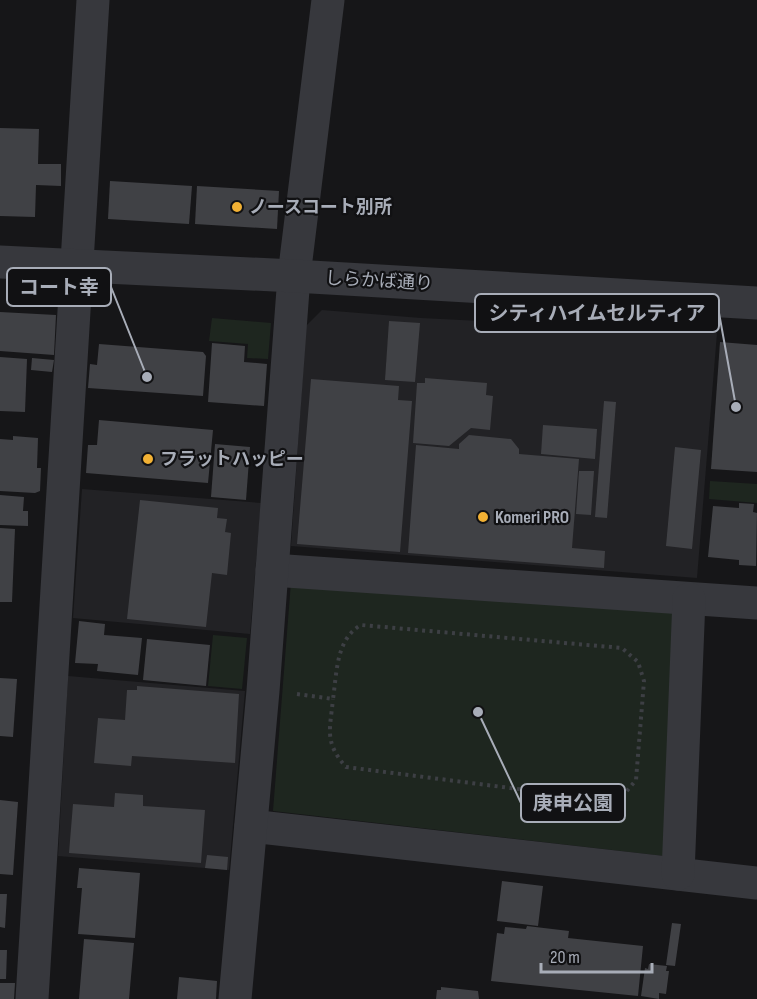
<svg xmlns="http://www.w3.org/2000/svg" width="757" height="999" viewBox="0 0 757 999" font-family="'Sofia Sans Condensed','Noto Sans JP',sans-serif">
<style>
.built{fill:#222225}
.green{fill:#1e261f}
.building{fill:#404145}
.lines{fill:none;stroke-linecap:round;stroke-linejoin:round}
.path{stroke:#3d3f44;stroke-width:4;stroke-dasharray:3 4.5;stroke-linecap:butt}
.minor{stroke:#37383d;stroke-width:33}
.tertiary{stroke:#37383d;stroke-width:33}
.poi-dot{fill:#f2b134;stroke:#111113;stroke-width:2}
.labels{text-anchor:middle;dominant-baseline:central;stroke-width:4.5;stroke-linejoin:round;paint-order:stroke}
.poi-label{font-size:18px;font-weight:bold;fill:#a8adb8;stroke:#111113;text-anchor:start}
.street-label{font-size:18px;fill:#a8adb8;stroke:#111113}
.leader{fill:none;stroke:#a8adb8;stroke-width:2}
.callout-dot{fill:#a8adb8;stroke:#111113;stroke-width:2}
.callout{fill:#111113;stroke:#a8adb8;stroke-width:2}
.callout-label{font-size:20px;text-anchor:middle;font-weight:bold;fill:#a8adb8}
</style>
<rect width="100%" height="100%" fill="#161618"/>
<g class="built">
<polygon points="322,310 421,318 717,333 697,578 291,546 306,326"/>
<polygon points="82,489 261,503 250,634 73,618"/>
<polygon points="68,676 245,691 229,870 58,856"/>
</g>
<g class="green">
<polygon points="212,318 271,323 268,359 247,358 248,344 209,341"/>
<polygon points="710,481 757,484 757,503 709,499"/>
<polygon points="291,582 679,613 664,856 273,811"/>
<polygon points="213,635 247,638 242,689 208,686"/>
</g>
<g class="building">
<polygon points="0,128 39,129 38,164 61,164 61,186 36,185 35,217 0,216"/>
<polygon points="110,181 192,186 189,224 108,219"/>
<polygon points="197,186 279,191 277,229 195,224"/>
<polygon points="0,312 56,315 54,355 0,351"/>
<polygon points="389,321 420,323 415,382 385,380"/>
<polygon points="720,342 757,345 757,472 711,469"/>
<polygon points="212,343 245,346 244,362 267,364 264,406 208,402"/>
<polygon points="99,344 203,352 206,356 203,396 88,388 90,364 97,365"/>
<polygon points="0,357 27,359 25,412 0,411"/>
<polygon points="32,358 54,360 52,372 31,370"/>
<polygon points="425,378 487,383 486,395 493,396 490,430 471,428 449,446 413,443 417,383 425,383"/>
<polygon points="311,379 399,386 398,400 412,401 400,552 297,544"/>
<polygon points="604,401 616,402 607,518 595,517"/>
<polygon points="99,420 213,430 208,483 86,473 88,445 97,445"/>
<polygon points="543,425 597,429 595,459 541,454"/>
<polygon points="469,435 511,439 519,449 519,454 579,459 572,548 605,551 604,568 408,553 416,445 459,449 459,444"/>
<polygon points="13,436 38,438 37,468 41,468 40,491 35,493 0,491 0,439 13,440"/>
<polygon points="215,444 250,447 246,500 211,497"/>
<polygon points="675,447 701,450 692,549 666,546"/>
<polygon points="579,471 594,471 591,515 576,514"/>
<polygon points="0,495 24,497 23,511 28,511 28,526 0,525"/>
<polygon points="140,500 218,508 217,518 227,519 225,532 231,533 227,575 212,573 206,627 127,619"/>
<polygon points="739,503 754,504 753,512 757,513 756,566 739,565 739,560 708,557 713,506 739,508"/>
<polygon points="0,528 15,529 12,602 0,602"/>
<polygon points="79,621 105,624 104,635 142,638 138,675 97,671 98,664 75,663"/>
<polygon points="147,639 210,645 206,686 143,680"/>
<polygon points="0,678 17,679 13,737 0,736"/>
<polygon points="137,686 239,694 235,763 132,756 131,766 94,763 98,718 125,720 127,690 137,690"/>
<polygon points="115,793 143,795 143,806 205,810 201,863 69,853 73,804 114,807"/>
<polygon points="0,800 18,802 13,875 0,874"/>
<polygon points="207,855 228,857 227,870 205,868"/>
<polygon points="79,868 140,873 135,938 78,934 82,888 77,888"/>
<polygon points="502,881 543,886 538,926 497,921"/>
<polygon points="0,894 7,894 5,928 0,927"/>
<polygon points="672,923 681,924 675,966 666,965"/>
<polygon points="527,926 569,931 568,938 643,946 638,996 491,981 497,933 504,934 505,927 526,929"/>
<polygon points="84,939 134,943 129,999 79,999"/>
<polygon points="0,950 7,950 6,979 0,979"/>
<polygon points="649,964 667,966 666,971 669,971 666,994 659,993 659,999 641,996 645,968 648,969"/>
<polygon points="179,977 217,981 216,999 177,999"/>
<polygon points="0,983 15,983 14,999 0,999"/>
<polygon points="441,987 478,991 479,999 436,999 437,990 441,990"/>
</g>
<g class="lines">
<path class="path" d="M 297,694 L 333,699 C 337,672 336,639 361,625 L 622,648 L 638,662 L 644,681 L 636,780 L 626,792 L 604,800 L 346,767 C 324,742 330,730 333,699"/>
<g class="minor">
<polyline points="272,570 757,603"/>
<polyline points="251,826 757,883"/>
<polyline points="678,874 689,599"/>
<polyline points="32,999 93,0"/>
<polyline points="235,999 263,691 294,276 328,0"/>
</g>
<polyline class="tertiary" points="0,262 294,276 757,303"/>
</g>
<g class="poi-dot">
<circle cx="237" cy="207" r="6"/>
<circle cx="148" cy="459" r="6"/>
<circle cx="483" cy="517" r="6"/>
</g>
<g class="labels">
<g class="poi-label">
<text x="249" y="207">ノースコート別所</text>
<text x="160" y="459">フラットハッピー</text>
<text x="495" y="517">Komeri PRO</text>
</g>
<g class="street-label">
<text transform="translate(379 281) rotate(3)">しらかば通り</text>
</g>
</g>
<path class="leader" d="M147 377L111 287M736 407L719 313M478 712L521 803"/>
<g class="callout-dot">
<circle cx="147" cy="377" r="6"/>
<circle cx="736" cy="407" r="6"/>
<circle cx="478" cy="712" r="6"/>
</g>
<g class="callout">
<rect x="7" y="268" width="104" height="38" rx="6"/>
<rect x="475" y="294" width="244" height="38" rx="6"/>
<rect x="521" y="784" width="104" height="38" rx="6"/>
</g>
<g class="callout-label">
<text x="59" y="294">コート幸</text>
<text x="597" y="320">シティハイムセルティア</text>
<text x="573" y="810">庚申公園</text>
</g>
<path d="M541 963v9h111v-9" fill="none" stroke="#a8adb8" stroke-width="3"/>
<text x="550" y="963" font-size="18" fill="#a8adb8" stroke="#111113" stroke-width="4.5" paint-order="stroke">20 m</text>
</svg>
